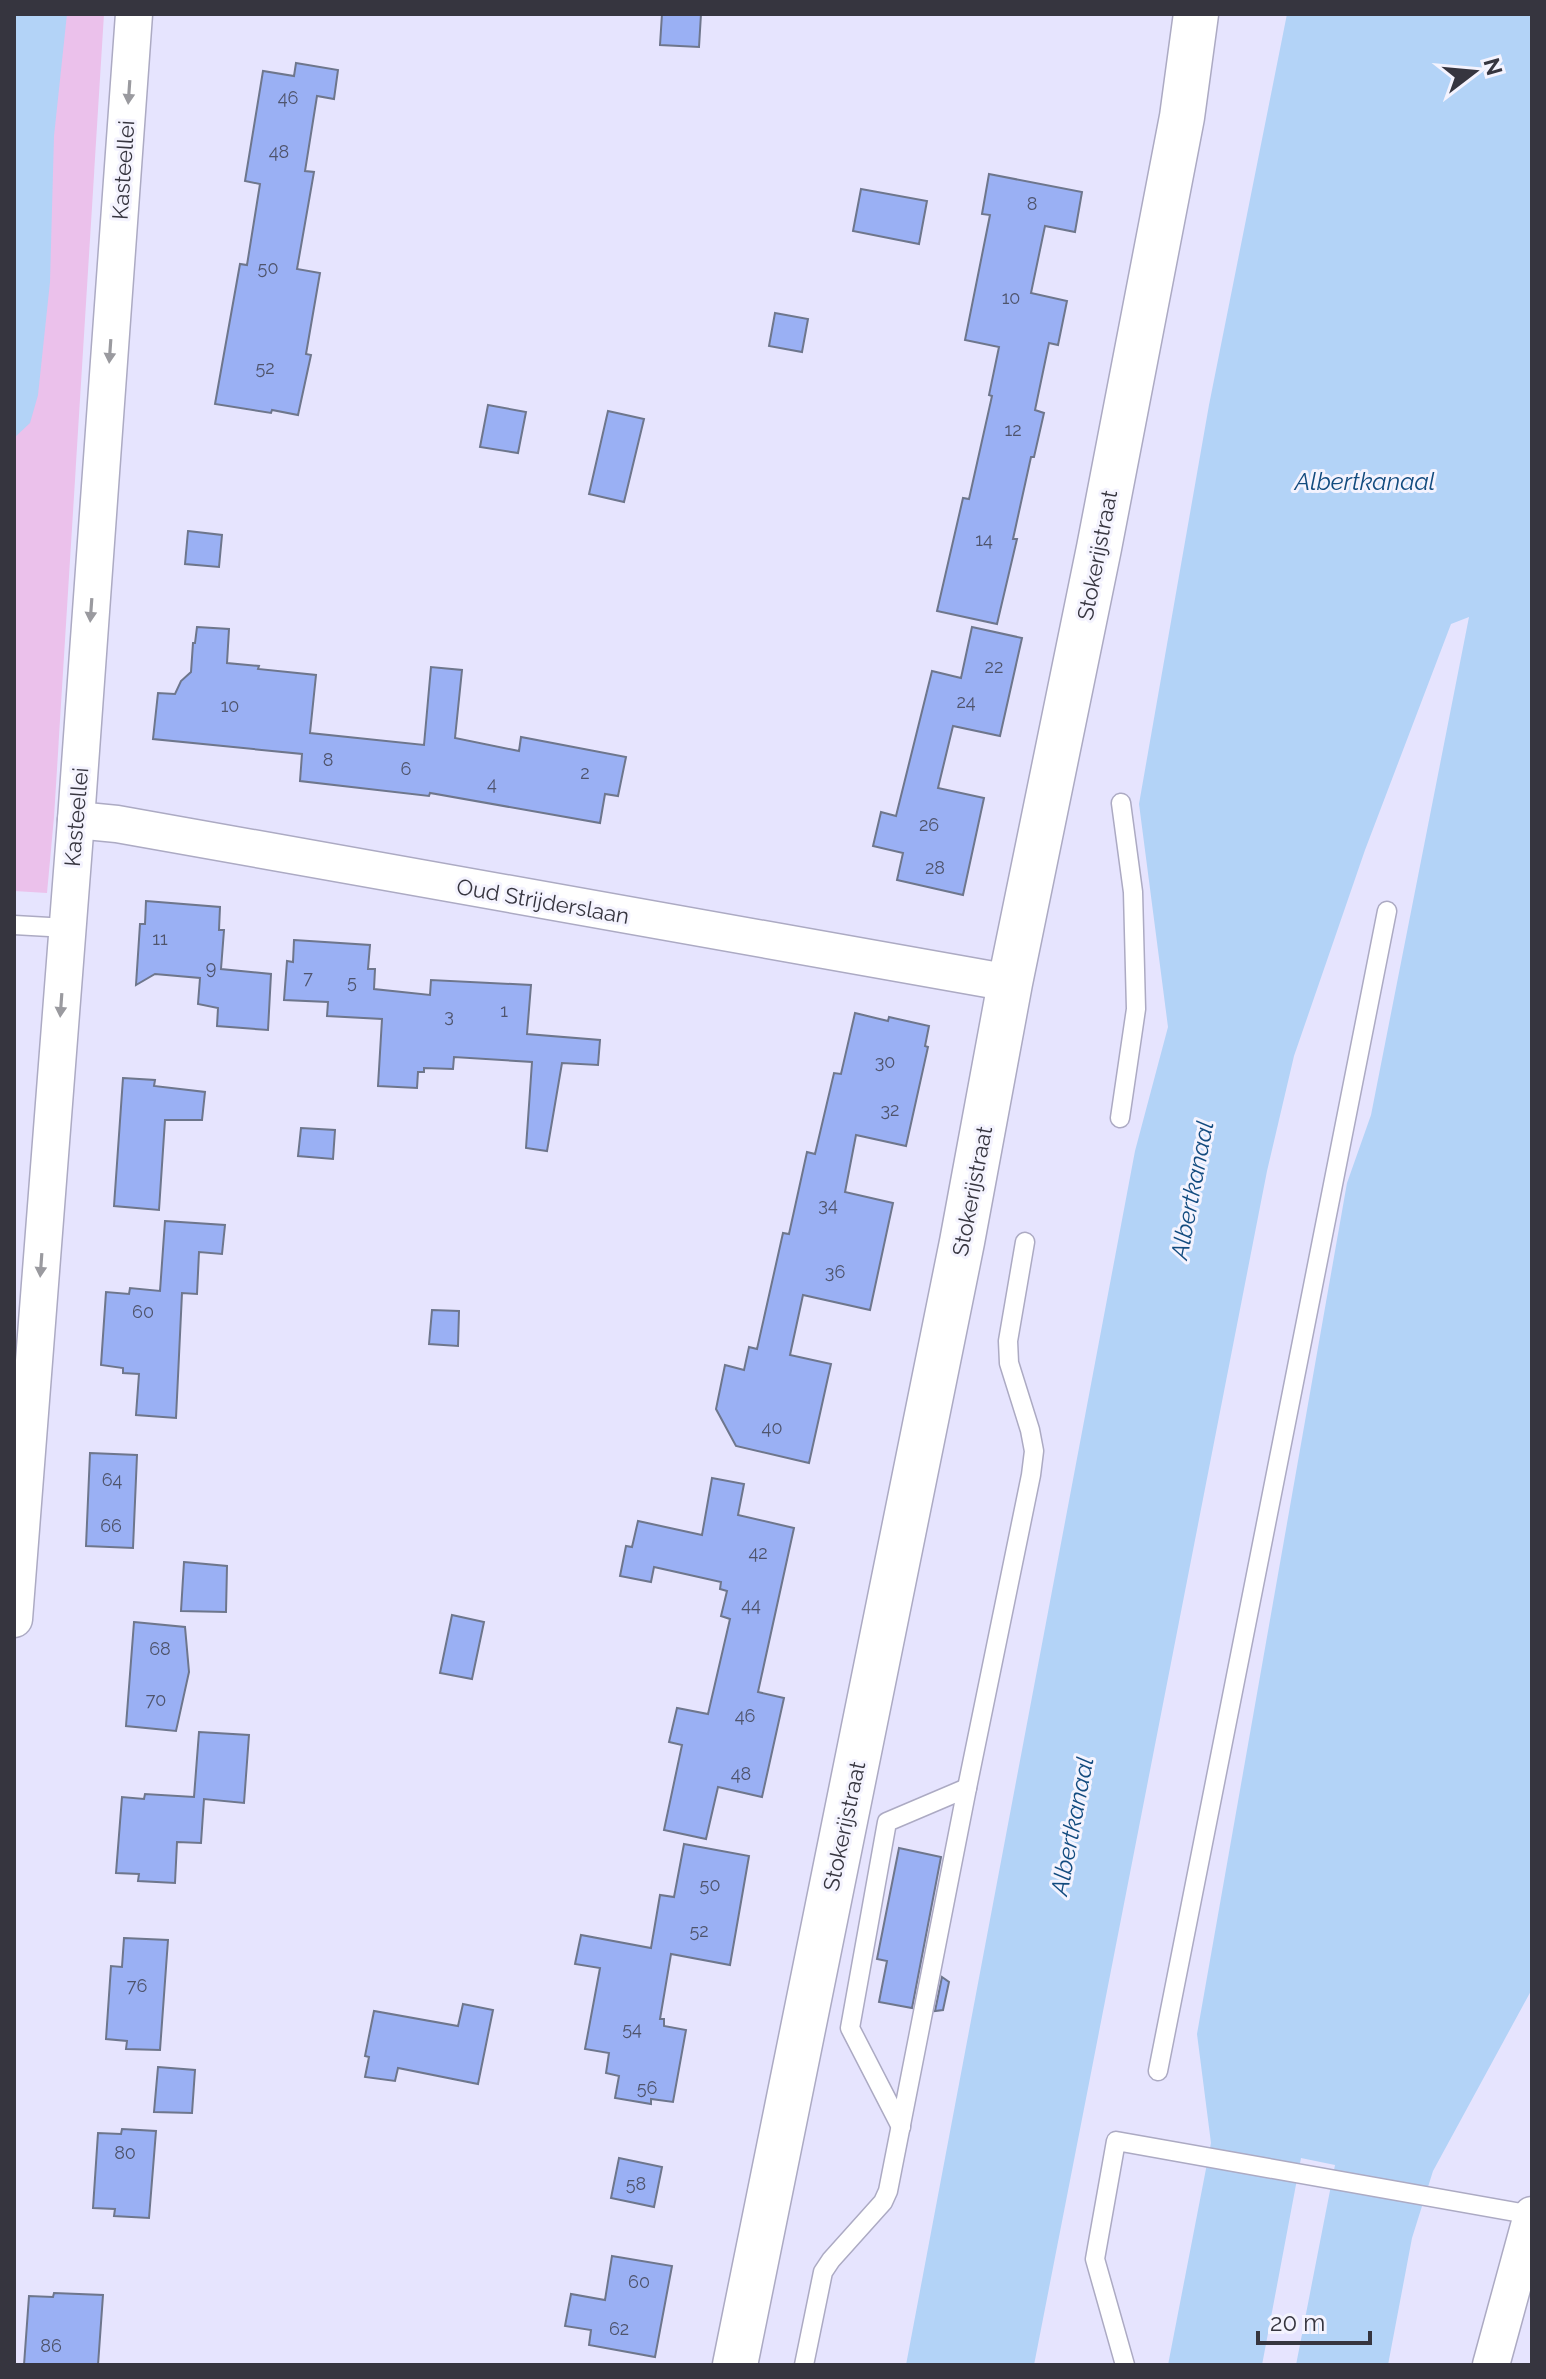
<svg xmlns="http://www.w3.org/2000/svg" width="1546" height="2379" viewBox="0 0 1546 2379" font-family="Raleway,sans-serif">
<style>
.green{fill:#ebc1eb}
.water{fill:#b3d3f7}
.building{fill:#9ab0f4;stroke:#6e768c;stroke-width:2}
.lines{fill:none;stroke-linecap:round;stroke-linejoin:round}
.lane-casing{stroke:#acaac3;stroke-width:21}
.street-casing{stroke:#acaac3;stroke-width:39}
.secondary-casing{stroke:#acaac3;stroke-width:47}
.lane{stroke:#fff;stroke-width:18}
.street{stroke:#fff;stroke-width:36}
.secondary{stroke:#fff;stroke-width:44}
.oneway{fill:#9a9a9f}
.labels{text-anchor:middle;dominant-baseline:central;stroke-width:6;stroke-linejoin:round;paint-order:stroke}
.number-label{font-size:18px;fill:#4f546c}
.street-label{font-size:22px;fill:#36353f;stroke:#f4f3fe}
.water-label{font-size:24px;font-style:italic;fill:#124b7f;stroke:#f4f3fe}
</style>
<rect width="100%" height="100%" fill="#e6e4fe"/>
<polygon class="green" points="14,14 104,14 54,817 47,893 14,891"/>
<g class="water">
<polygon points="15,14 67,14 54,136 50,282 38,395 30,423 14,438"/>
<polygon points="1287,14 1532,14 1532,1989 1433,2171 1412,2238 1388,2365 1296,2365 1335,2165 1301,2158 1262,2365 1168,2365 1211,2143 1197,2034 1347,1183 1371,1115 1469,617 1451,624 1365,850 1294,1056 1267,1171 1034,2365 906,2365 1135,1151 1168,1027 1139,804 1209,405"/>
</g>
<g class="building">
<polygon points="662,14 701,14 699,47 660,45"/>
<polygon points="296,63 338,70 334,99 317,96 305,171 314,172 297,269 320,273 306,354 311,355 298,415 272,410 271,413 215,404 240,264 247,265 260,184 245,181 263,71 294,76"/>
<polygon points="989,174 1082,192 1075,232 1045,226 1031,293 1067,301 1058,345 1049,343 1035,410 1044,413 1034,457 1031,457 1013,539 1017,539 997,624 937,611 963,498 969,499 992,396 989,395 999,347 965,340 990,215 982,214"/>
<polygon points="861,189 927,201 919,244 853,231"/>
<polygon points="775,313 808,319 802,352 769,346"/>
<polygon points="488,405 526,412 518,453 480,447"/>
<polygon points="608,411 644,419 624,502 589,494"/>
<polygon points="188,531 222,535 219,567 185,564"/>
<polygon points="197,627 229,629 227,663 259,666 258,669 316,675 310,733 424,745 431,667 462,670 455,738 519,751 521,737 626,757 618,796 605,794 600,823 430,793 429,796 300,781 302,754 153,739 158,693 175,694 181,681 191,672 193,643 195,643"/>
<polygon points="972,627 1022,638 1000,736 953,726 938,788 984,798 963,895 897,880 903,853 873,846 881,812 896,816 932,671 961,678"/>
<polygon points="146,901 220,907 219,930 224,930 221,969 271,974 268,1030 217,1026 218,1008 198,1004 200,978 155,974 136,985 140,924 145,924"/>
<polygon points="294,940 370,945 368,969 375,969 374,989 430,995 431,980 531,985 527,1034 600,1040 598,1065 562,1063 547,1151 526,1148 532,1062 454,1057 453,1069 424,1068 424,1072 418,1072 417,1088 378,1086 382,1019 327,1016 328,1002 284,1000 287,961 293,962"/>
<polygon points="855,1013 888,1021 889,1017 929,1026 925,1046 928,1047 906,1146 856,1135 845,1192 893,1203 870,1310 803,1295 790,1355 831,1364 809,1463 736,1446 716,1409 725,1365 744,1370 749,1347 757,1349 783,1233 789,1234 807,1152 815,1154 834,1073 841,1074"/>
<polygon points="123,1078 155,1080 154,1086 205,1092 202,1120 165,1120 159,1210 114,1206"/>
<polygon points="301,1128 335,1130 333,1159 298,1156"/>
<polygon points="165,1221 225,1225 222,1254 199,1252 197,1294 182,1293 176,1418 136,1415 139,1374 123,1373 123,1368 101,1365 106,1292 129,1294 130,1288 160,1291"/>
<polygon points="432,1310 459,1311 458,1346 429,1344"/>
<polygon points="90,1453 137,1455 133,1548 86,1546"/>
<polygon points="712,1478 744,1484 738,1515 794,1528 758,1692 784,1698 762,1797 718,1787 706,1839 664,1830 682,1745 669,1742 677,1708 708,1714 730,1619 721,1616 727,1591 720,1589 721,1582 654,1567 651,1582 620,1576 626,1546 632,1547 638,1521 702,1535"/>
<polygon points="184,1562 227,1566 226,1612 181,1611"/>
<polygon points="452,1615 484,1622 472,1679 440,1673"/>
<polygon points="134,1622 185,1627 189,1672 176,1731 126,1726"/>
<polygon points="199,1732 249,1735 244,1803 204,1799 201,1843 177,1842 175,1883 138,1881 139,1874 116,1873 122,1797 144,1799 145,1794 194,1797"/>
<polygon points="684,1844 749,1856 730,1965 671,1954 660,2019 664,2019 664,2026 686,2030 673,2102 651,2099 651,2104 615,2098 619,2076 606,2073 609,2053 585,2049 600,1968 575,1964 581,1935 651,1948 660,1895 674,1897"/>
<polygon points="899,1848 941,1857 912,2008 879,2002 887,1961 877,1959"/>
<polygon points="124,1938 168,1940 160,2050 126,2049 127,2041 106,2039 111,1966 122,1967"/>
<polygon points="942,1977 949,1982 943,2010 935,2011"/>
<polygon points="463,2004 493,2010 478,2084 398,2068 395,2081 365,2077 369,2057 365,2056 374,2011 458,2026"/>
<polygon points="158,2067 195,2070 192,2113 154,2112"/>
<polygon points="122,2129 156,2131 149,2218 114,2216 115,2209 93,2208 98,2133 121,2134"/>
<polygon points="619,2158 662,2167 654,2207 611,2198"/>
<polygon points="612,2256 672,2266 655,2357 589,2345 591,2330 565,2326 571,2294 605,2300"/>
<polygon points="54,2293 103,2295 98,2365 24,2365 29,2296 53,2297"/>
</g>
<g class="lines">
<defs>
<g id="lane">
<polyline points="14,925 67,928"/>
<polyline points="1120,1118 1136,1009 1133,892 1121,803"/>
<polyline points="1158,2071 1387,911"/>
<polyline points="901,2127 850,2028 887,1822 967,1788"/>
<polyline points="804,2365 823,2272 831,2260 883,2202 888,2191 967,1788 1031,1475 1034,1451 1030,1430 1009,1363 1008,1341 1025,1242"/>
<polyline points="1125,2365 1095,2259 1116,2141 1532,2215"/>
</g>
<g id="street">
<polyline points="76,820 117,824 1010,983"/>
<polyline points="14,1619 76,820 134,14"/>
<polyline points="1491,2365 1532,2215"/>
</g>
<polyline id="secondary" points="735,2365 962,1242 1010,983 1099,548 1182,117 1196,14"/>
</defs>
<use href="#lane" class="lane-casing"/>
<use href="#street" class="street-casing"/>
<use href="#secondary" class="secondary-casing"/>
<use href="#lane" class="lane"/>
<use href="#street" class="street"/>
<use href="#secondary" class="secondary"/>
</g>
<defs><path id="oneway-solid" d="M-6-.8H1V-3.2L6.5 0L1 3.2V.8H-6Z" transform="scale(2)"/></defs>
<g class="oneway">
<use href="#oneway-solid" transform="translate(129 92) rotate(94)"/>
<use href="#oneway-solid" transform="translate(110 351) rotate(94)"/>
<use href="#oneway-solid" transform="translate(91 610) rotate(94)"/>
<use href="#oneway-solid" transform="translate(61 1005) rotate(94)"/>
<use href="#oneway-solid" transform="translate(41 1265) rotate(94)"/>
</g>
<g class="labels">
<g class="number-label">
<text x="288" y="97">46</text>
<text x="279" y="151">48</text>
<text x="1032" y="203">8</text>
<text x="268" y="267">50</text>
<text x="1011" y="297">10</text>
<text x="265" y="367">52</text>
<text x="1013" y="429">12</text>
<text x="984" y="539">14</text>
<text x="994" y="666">22</text>
<text x="966" y="701">24</text>
<text x="230" y="705">10</text>
<text x="328" y="759">8</text>
<text x="406" y="768">6</text>
<text x="585" y="772">2</text>
<text x="492" y="783">4</text>
<text x="929" y="824">26</text>
<text x="935" y="867">28</text>
<text x="160" y="938">11</text>
<text x="211" y="967">9</text>
<text x="308" y="977">7</text>
<text x="352" y="981">5</text>
<text x="504" y="1010">1</text>
<text x="449" y="1015">3</text>
<text x="885" y="1061">30</text>
<text x="890" y="1109">32</text>
<text x="828" y="1204">34</text>
<text x="835" y="1271">36</text>
<text x="143" y="1311">60</text>
<text x="772" y="1427">40</text>
<text x="112" y="1479">64</text>
<text x="111" y="1525">66</text>
<text x="758" y="1552">42</text>
<text x="751" y="1604">44</text>
<text x="160" y="1648">68</text>
<text x="156" y="1699">70</text>
<text x="745" y="1715">46</text>
<text x="741" y="1773">48</text>
<text x="710" y="1884">50</text>
<text x="699" y="1930">52</text>
<text x="137" y="1985">76</text>
<text x="632" y="2028">54</text>
<text x="647" y="2087">56</text>
<text x="125" y="2152">80</text>
<text x="636" y="2183">58</text>
<text x="639" y="2281">60</text>
<text x="619" y="2328">62</text>
<text x="51" y="2345">86</text>
</g>
<g class="street-label">
<text transform="translate(123 170) rotate(-86)">Kasteellei</text>
<text transform="translate(1097 555) rotate(-79)">Stokerijstraat</text>
<text transform="translate(76 817) rotate(-85)">Kasteellei</text>
<text transform="translate(543 901) rotate(10)">Oud Strijderslaan</text>
<text transform="translate(972 1191) rotate(-79)">Stokerijstraat</text>
<text transform="translate(844 1826) rotate(-78)">Stokerijstraat</text>
</g>
<g class="water-label">
<text x="1365" y="481">Albertkanaal</text>
<text transform="translate(1192 1190) rotate(-79)">Albertkanaal</text>
<text transform="translate(1072 1826) rotate(-79)">Albertkanaal</text>
</g>
</g>
<rect width="1546" height="2379" fill="none" stroke="#36353f" stroke-width="32"/>
<g transform="translate(1474 72) rotate(74)" stroke="#f4f3fe" stroke-width="6" paint-order="stroke">
<path d="M0-6L14 30L0 20L-14 30Z" fill="#36353f"/>
<text y="-12" font-size="22" font-weight="bold" text-anchor="middle" fill="#36353f">N</text>
</g>
<path d="M1258 2331v12h112v-12" fill="none" stroke="#36353f" stroke-width="4"/>
<text x="1270" y="2331" font-size="24" fill="#36353f" stroke="#f4f3fe" stroke-width="6" paint-order="stroke">20 m</text>
</svg>
